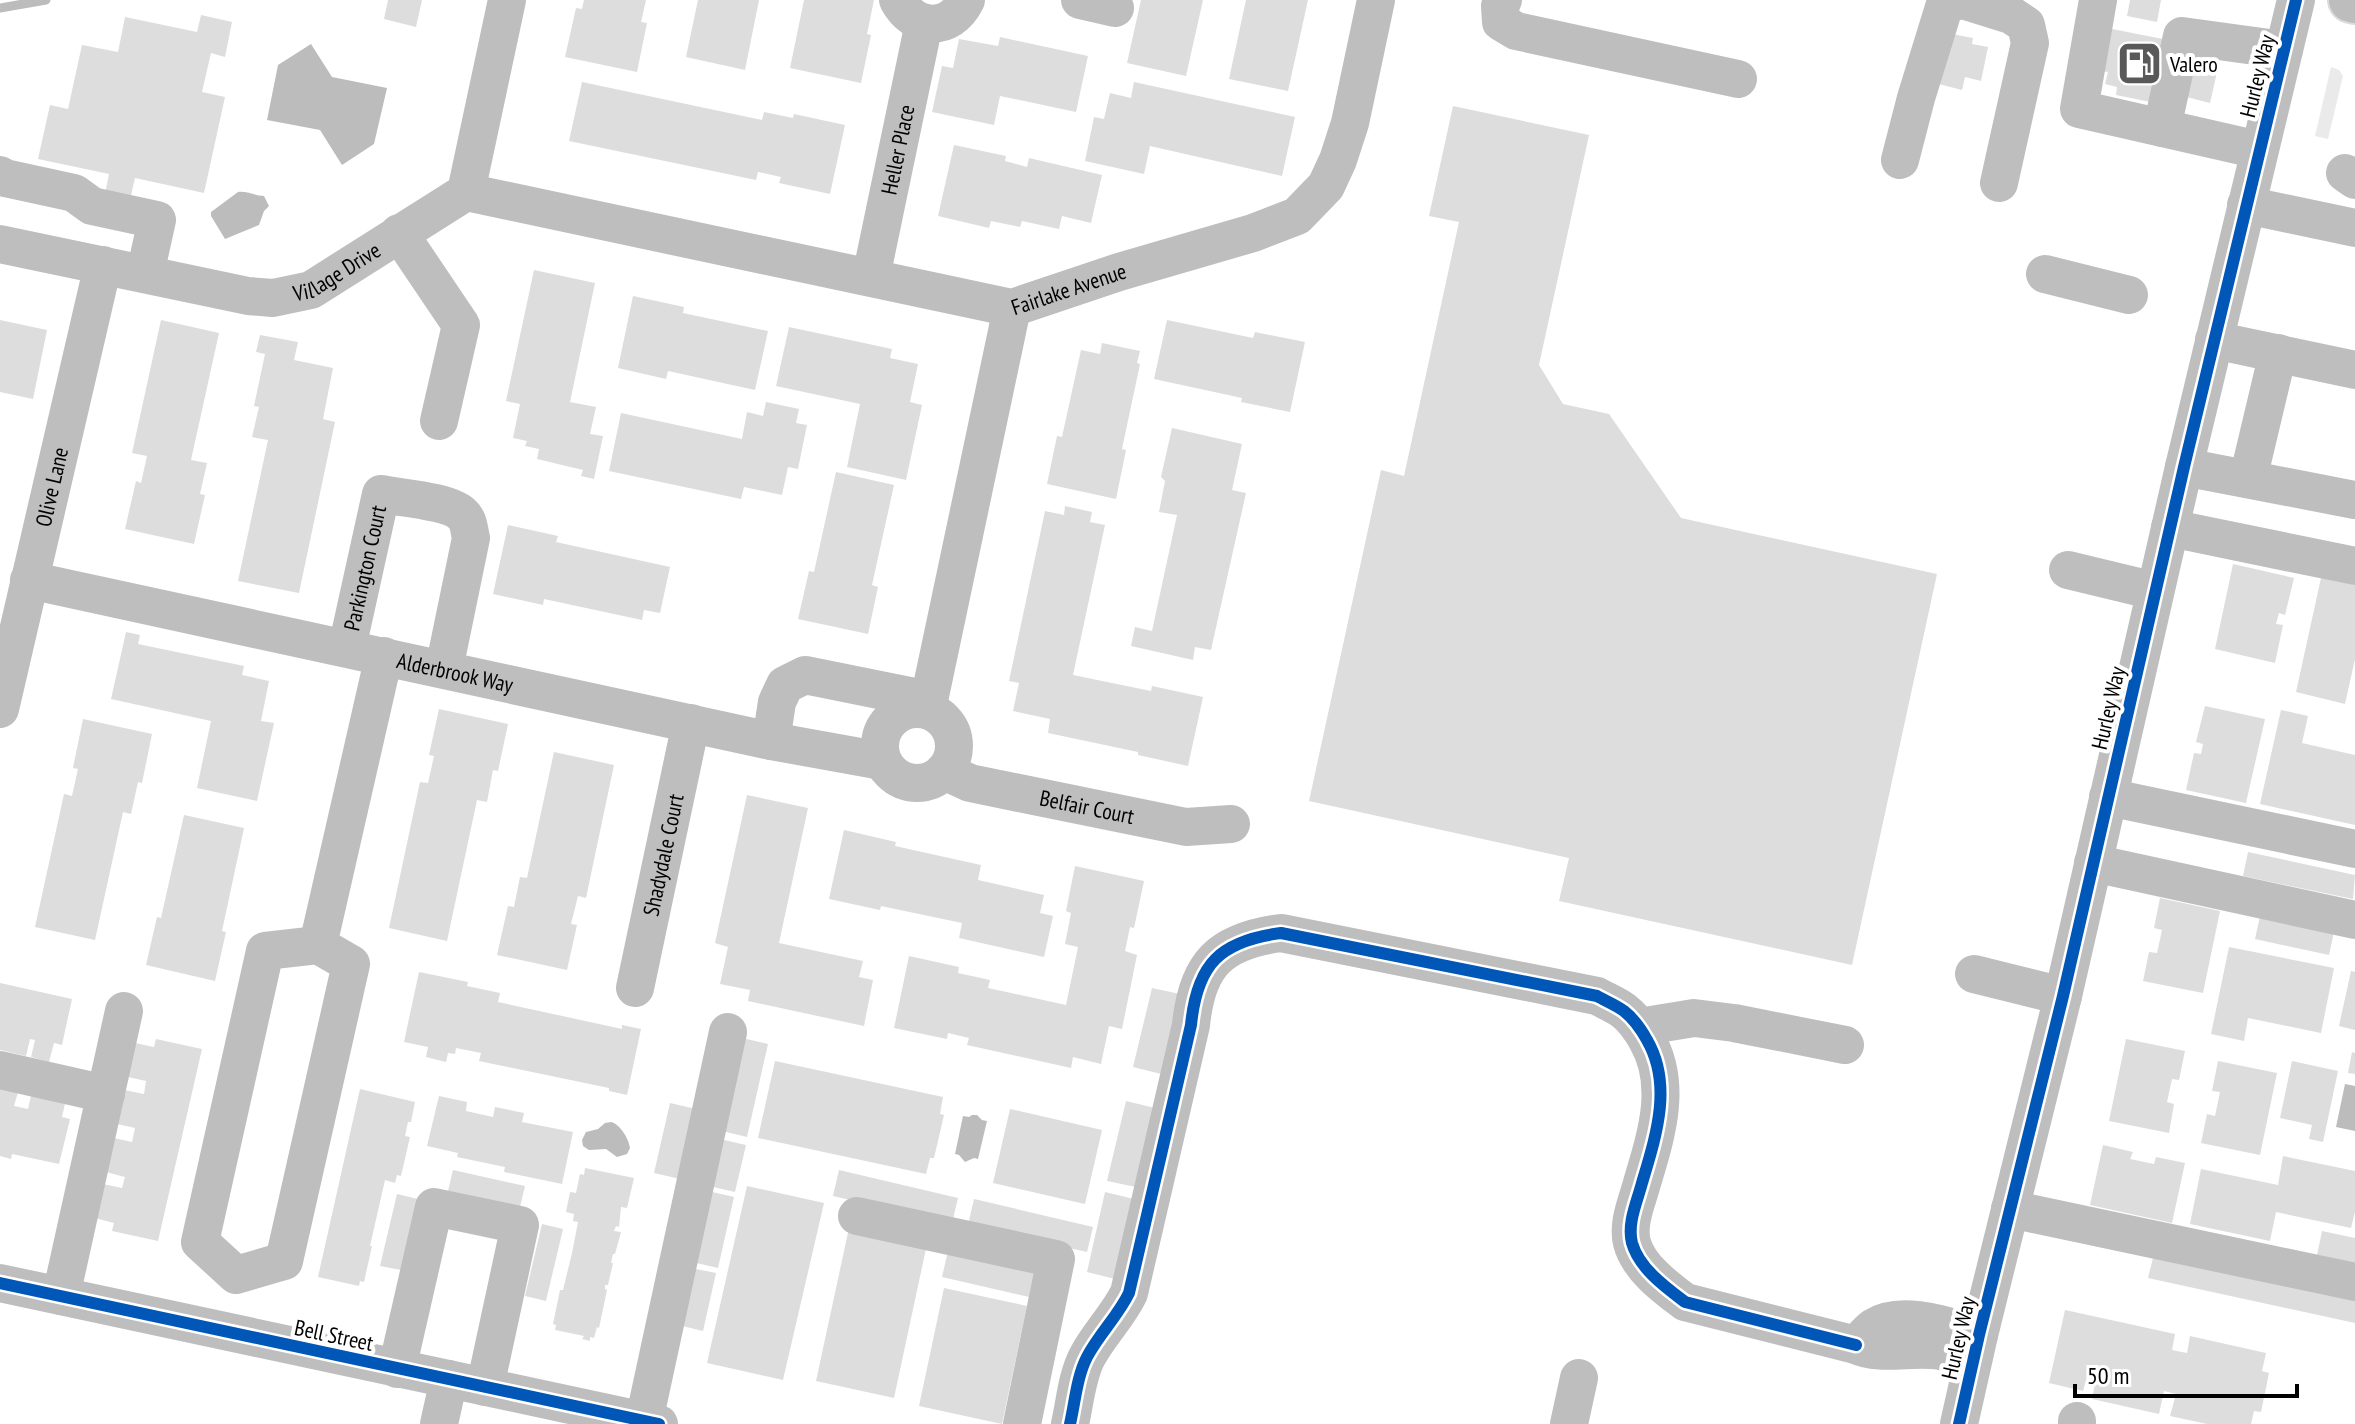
<svg xmlns="http://www.w3.org/2000/svg" width="2355" height="1424" viewBox="0 0 2355 1424" font-family="'PT Sans Narrow',sans-serif">
<style>
.green{fill:#eaeaea}
.water{fill:#bcbcbc}
.lines{fill:none;stroke-linecap:round;stroke-linejoin:round}
.stream{stroke:#bcbcbc;stroke-width:9}
.building{fill:#ddd}
.major-casing{stroke:#dbdbdb;stroke-width:48}
.minor{stroke:#bebebe;stroke-width:38}
.major{stroke:#bdbdbd;stroke-width:44}
.cycleway-casing{stroke:#fff;stroke-width:17}
.cycleway{stroke:#0057b8;stroke-width:12}
.labels{text-anchor:middle;dominant-baseline:central;stroke-width:8;stroke-linejoin:round;paint-order:stroke}
.poi-label{font-size:22px;fill:#000;stroke:#fff;text-anchor:start}
.street-label{font-size:22px;fill:#000;stroke:#fff}
</style>
<rect width="100%" height="100%" fill="#fff"/>
<polygon class="green" points="2331,67 2339,70 2343,76 2328,139 2315,136"/>
<g class="water">
<polygon points="311,44 332,77 387,88 374,144 342,165 320,130 267,120 278,65"/>
<path d="M 238,192 C 248,191 255,196 264,196 L 269,206 L 264,211 L 259,225 L 225,239 L 211,216 L 211,212 Z"/>
<polygon points="2345,1084 2355,1086 2355,1131 2336,1127"/>
<polygon points="972,1115 977,1115 982,1120 987,1121 978,1159 974,1158 965,1162 959,1155 955,1154 963,1116 969,1117"/>
<path d="M 611,1122 C 620,1124 629,1139 630,1148 L 627,1154 L 617,1157 L 606,1149 L 589,1150 L 583,1146 L 582,1140 L 586,1132 L 598,1129 L 605,1123 Z"/>
</g>
<g class="lines">
<polyline class="stream" points="0,8 46,0"/>
</g>
<g class="building">
<polygon points="388,0 422,0 416,27 384,19"/>
<polygon points="584,0 646,0 641,22 647,23 637,72 565,57 576,8 582,9"/>
<polygon points="698,0 759,0 745,70 686,57"/>
<polygon points="804,0 874,0 867,34 871,35 861,83 790,68"/>
<polygon points="1141,0 1203,0 1186,76 1127,63"/>
<polygon points="1246,0 1308,0 1288,91 1229,79"/>
<polygon points="2130,0 2161,0 2157,22 2127,16"/>
<polygon points="201,15 232,22 225,57 211,53 202,92 225,97 204,193 135,178 130,200 105,194 109,174 38,159 50,105 68,109 82,45 118,52 125,17 197,32"/>
<polygon points="2107,28 2173,41 2160,104 2116,95 2117,87 2105,84 2108,72 2099,71"/>
<polygon points="1952,34 1973,38 1972,44 1988,47 1981,81 1965,77 1962,90 1939,84"/>
<polygon points="1000,37 1088,56 1076,112 1000,96 994,125 932,112 942,66 953,68 959,39 998,46"/>
<polygon points="2187,64 2217,72 2210,103 2179,95"/>
<polygon points="582,82 762,120 764,112 793,118 794,114 845,125 830,194 779,183 781,177 758,172 756,180 569,141"/>
<polygon points="1134,82 1295,117 1282,176 1150,146 1144,174 1085,161 1094,117 1104,119 1110,93 1131,98"/>
<polygon points="1453,106 1589,135 1539,365 1563,404 1609,414 1681,518 1937,574 1852,965 1559,901 1569,858 1309,801 1381,470 1404,476 1459,222 1429,216"/>
<polygon points="954,145 1006,156 1005,161 1027,167 1029,158 1102,175 1091,223 1062,216 1059,229 1022,221 1020,227 991,221 989,228 938,216"/>
<polygon points="534,270 595,283 570,402 596,407 590,434 603,436 594,479 581,476 583,470 537,459 539,449 525,446 527,441 513,438 520,404 506,401"/>
<polygon points="633,296 684,307 683,313 768,331 755,390 668,371 666,379 618,368"/>
<polygon points="0,320 47,330 33,399 0,392"/>
<polygon points="161,320 219,333 191,460 207,463 200,494 205,495 194,544 125,529 136,481 141,483 147,456 132,453"/>
<polygon points="1167,320 1253,338 1255,332 1305,342 1290,412 1241,402 1242,398 1154,379"/>
<polygon points="789,327 892,349 890,358 918,364 910,402 922,405 906,480 847,467 860,404 776,386"/>
<polygon points="260,335 298,342 294,360 333,368 323,419 335,422 299,593 238,581 268,440 252,437 259,407 254,406 265,354 256,352"/>
<polygon points="1102,343 1140,351 1137,363 1140,364 1122,449 1126,450 1116,499 1047,484 1057,436 1062,437 1081,350 1100,354"/>
<polygon points="766,402 799,409 796,423 807,425 798,469 788,467 782,495 744,487 741,499 609,471 621,413 742,439 747,412 763,416"/>
<polygon points="1172,428 1242,444 1232,490 1246,493 1211,650 1195,647 1193,660 1131,646 1135,627 1152,631 1177,515 1159,512 1165,481 1161,477"/>
<polygon points="836,472 894,485 872,585 878,587 868,634 798,619 809,571 814,572"/>
<polygon points="1065,506 1092,512 1090,522 1105,525 1073,675 1151,691 1152,686 1203,697 1188,766 1138,755 1138,752 1048,733 1050,719 1013,711 1019,683 1009,681 1045,511 1064,515"/>
<polygon points="508,525 558,536 556,542 670,567 660,613 644,610 642,620 544,599 543,605 493,594"/>
<polygon points="2233,564 2294,578 2285,615 2279,613 2276,624 2283,625 2275,663 2215,649"/>
<polygon points="2321,578 2355,585 2355,659 2345,704 2296,692"/>
<polygon points="126,632 140,635 138,644 244,666 242,675 269,681 261,721 274,723 257,801 197,788 211,721 111,699"/>
<polygon points="2205,706 2265,719 2246,803 2186,790 2194,753 2201,754 2203,744 2196,742"/>
<polygon points="439,709 508,724 498,771 493,770 487,802 477,800 447,941 389,928 420,782 428,783 434,756 429,755"/>
<polygon points="2281,710 2308,716 2302,743 2355,755 2355,825 2260,804"/>
<polygon points="83,719 152,734 142,783 138,782 131,814 123,812 95,940 35,927 64,794 72,796 78,769 73,768"/>
<polygon points="554,752 614,765 586,898 578,896 571,924 577,925 567,970 497,955 508,906 514,907 520,877 527,878"/>
<polygon points="747,795 808,808 779,943 863,961 859,977 873,980 864,1026 748,1001 750,990 720,984 728,947 715,943"/>
<polygon points="184,815 244,828 222,931 226,932 215,981 146,965 157,917 161,918"/>
<polygon points="844,830 896,842 895,846 981,865 978,880 1044,895 1040,913 1053,916 1044,957 959,938 962,923 881,906 880,910 829,899"/>
<polygon points="2248,852 2355,875 2353,899 2243,876"/>
<polygon points="1075,866 1144,881 1134,928 1130,927 1125,951 1137,955 1122,1029 1109,1026 1101,1064 1073,1057 1071,1068 967,1045 969,1038 948,1033 947,1039 894,1028 909,956 959,967 958,973 990,980 988,988 1066,1005 1078,947 1065,944 1071,913 1066,911"/>
<polygon points="2160,898 2220,911 2203,993 2143,981 2149,952 2157,953 2162,930 2154,928"/>
<polygon points="2260,916 2334,932 2329,955 2255,939"/>
<polygon points="2229,947 2334,968 2321,1033 2248,1018 2244,1041 2211,1034"/>
<polygon points="2351,971 2355,972 2355,1030 2339,1026"/>
<polygon points="419,972 468,982 467,986 500,993 498,1002 622,1029 622,1025 641,1029 627,1095 609,1091 609,1088 479,1061 481,1053 456,1048 455,1054 448,1053 446,1062 426,1057 428,1047 404,1042"/>
<polygon points="0,983 72,999 62,1045 54,1043 49,1062 31,1057 35,1040 30,1039 26,1056 0,1050"/>
<polygon points="1152,988 1180,994 1161,1074 1133,1067"/>
<polygon points="742,1038 768,1044 747,1137 722,1131"/>
<polygon points="156,1039 202,1049 158,1241 112,1231 114,1223 95,1218 103,1184 122,1188 125,1177 106,1172 114,1138 132,1142 135,1128 117,1124 124,1090 144,1094 146,1081 128,1077 135,1043 154,1047"/>
<polygon points="2126,1039 2185,1051 2179,1080 2172,1079 2167,1102 2174,1104 2169,1133 2109,1121"/>
<polygon points="2352,1052 2355,1053 2355,1074 2348,1073"/>
<polygon points="775,1061 943,1097 940,1114 944,1115 934,1158 930,1158 926,1174 758,1138"/>
<polygon points="2218,1061 2277,1073 2260,1155 2201,1143 2207,1114 2215,1116 2220,1092 2212,1091"/>
<polygon points="2292,1061 2338,1071 2323,1142 2309,1139 2312,1125 2280,1118"/>
<polygon points="0,1088 18,1092 14,1106 28,1109 32,1091 66,1099 62,1117 70,1119 59,1164 12,1154 11,1159 0,1156"/>
<polygon points="360,1089 415,1102 411,1122 408,1122 405,1136 410,1137 401,1176 397,1175 395,1183 385,1180 370,1246 372,1246 364,1282 360,1281 359,1286 318,1277"/>
<polygon points="439,1096 467,1102 466,1111 493,1117 495,1107 524,1113 522,1122 573,1132 562,1184 504,1172 505,1167 457,1157 458,1153 427,1146"/>
<polygon points="1126,1101 1155,1108 1136,1187 1107,1181"/>
<polygon points="670,1103 696,1109 680,1179 654,1173"/>
<polygon points="1010,1109 1102,1130 1085,1204 993,1183"/>
<polygon points="720,1139 746,1145 735,1192 709,1186"/>
<polygon points="2103,1145 2133,1152 2130,1159 2154,1164 2156,1157 2185,1163 2172,1223 2090,1205"/>
<polygon points="2283,1156 2355,1171 2355,1212 2351,1228 2276,1212 2270,1241 2190,1224 2201,1169 2278,1185"/>
<polygon points="585,1168 634,1178 627,1208 621,1207 619,1227 616,1226 614,1231 621,1232 615,1254 613,1254 611,1263 613,1263 608,1285 605,1285 605,1289 607,1290 599,1328 597,1327 594,1338 590,1337 590,1341 582,1339 584,1336 555,1330 556,1325 553,1324 560,1290 563,1290 572,1253 578,1222 573,1221 574,1214 566,1212 570,1192 576,1193 580,1174 584,1175"/>
<polygon points="453,1170 525,1186 520,1207 448,1191"/>
<polygon points="839,1170 958,1198 952,1223 833,1196"/>
<polygon points="747,1186 824,1203 783,1380 707,1363"/>
<polygon points="708,1191 734,1197 718,1268 692,1262"/>
<polygon points="1105,1192 1134,1199 1115,1279 1087,1272"/>
<polygon points="397,1194 418,1199 401,1270 380,1266"/>
<polygon points="974,1199 1093,1227 1087,1252 968,1225"/>
<polygon points="542,1224 563,1229 546,1301 525,1296"/>
<polygon points="849,1228 927,1244 894,1398 816,1381"/>
<polygon points="2322,1231 2355,1238 2355,1263 2317,1255"/>
<polygon points="948,1251 1035,1271 1029,1297 942,1277"/>
<polygon points="2154,1254 2355,1298 2355,1323 2148,1278"/>
<polygon points="691,1268 716,1273 703,1331 678,1325"/>
<polygon points="944,1288 1027,1306 1002,1424 919,1406"/>
<polygon points="2065,1310 2175,1334 2172,1350 2187,1353 2190,1336 2266,1353 2262,1371 2269,1373 2261,1412 2254,1411 2251,1424 2207,1424 2170,1416 2176,1394 2164,1391 2159,1414 2092,1399 2096,1379 2087,1377 2083,1391 2049,1383"/>
</g>
<g class="lines">
<defs>
<polyline id="major" points="2351,0 2355,1"/>
</defs>
<use href="#major" class="major-casing"/>
<g class="minor">
<path d="M 898,0 C 914,30 950,33 966,0"/>
<polyline points="1080,0 1115,8"/>
<polyline points="1503,0 1500,6 1501,22 1516,31 1738,79"/>
<polyline points="2098,0 2079,109 2259,150"/>
<polyline points="2162,128 2182,36 2284,50"/>
<polyline points="1900,160 1916,98 1945,4 1963,0 2011,15 2026,25 2030,43 1999,183"/>
<polyline points="2345,173 2355,180"/>
<polyline points="0,175 5,178 74,193 92,206 157,220 145,274"/>
<path id="s1" d="M 466,192 L 1012,308 L 1119,272 L 1253,233 L 1297,216 L 1326,186 L 1338,160 L 1350,123 L 1376,0"/>
<polyline points="2246,205 2355,228"/>
<polyline points="399,233 461,325 439,421"/>
<path id="s2" d="M 0,244 L 248,296 L 273,298 L 311,290 L 466,192 L 507,0"/>
<polyline points="2045,274 2129,295"/>
<path id="s3" d="M 871,277 L 924,23"/>
<polyline points="2214,340 2355,370"/>
<polyline points="2184,467 2355,500"/>
<polyline points="2248,479 2278,353"/>
<polyline points="2170,528 2355,566"/>
<polyline points="2068,570 2155,591"/>
<path id="s4" d="M 29,580 L 771,741 L 882,761"/>
<path id="s5" d="M 347,648 L 381,494 C 401,498 449,501 462,514 C 469,520 469,530 471,538 L 444,669"/>
<circle cx="917" cy="746" r="37"/>
<path id="s6" d="M 0,709 L 103,265"/>
<polyline points="927,710 1012,308"/>
<polyline points="771,741 777,702 785,685 805,675 929,700"/>
<path id="s7" d="M 944,771 L 970,783 L 1186,827 L 1231,824"/>
<polyline points="2108,797 2355,849"/>
<polyline points="2093,863 2355,920"/>
<polygon points="318,945 351,964 284,1261 236,1275 200,1242 265,951"/>
<polyline points="318,945 384,656"/>
<polyline points="1974,974 2063,996"/>
<path id="s8" d="M 635,988 L 691,723"/>
<polyline points="1639,1027 1694,1018 1734,1023 1845,1045"/>
<polyline points="0,1070 106,1094"/>
<polyline points="2010,1209 2355,1282"/>
<polyline points="857,1216 1056,1259 1022,1424"/>
<polyline points="0,1283 659,1424"/>
<polyline points="61,1296 124,1011"/>
<path d="M 1972,1363 C 1962,1359 1951,1354 1941,1351 C 1913,1346 1881,1357 1856,1345 C 1862,1339 1867,1332 1874,1327 C 1902,1309 1950,1327 1979,1335"/>
<polyline points="397,1369 434,1207 520,1225 485,1387"/>
<polyline points="644,1421 728,1032"/>
<polyline points="439,1424 449,1379"/>
<path d="M 1070,1424 C 1075,1402 1077,1376 1087,1357 C 1099,1334 1118,1316 1129,1293 L 1191,1025 C 1197,964 1220,941 1281,933 L 1597,996 C 1606,1001 1616,1005 1624,1011 C 1634,1019 1641,1029 1647,1040 C 1673,1085 1656,1136 1642,1183 C 1637,1202 1627,1223 1632,1243 C 1639,1268 1665,1287 1685,1302 L 1856,1345"/>
<polyline points="1569,1424 1579,1378"/>
<polyline points="1959,1424 1979,1335 2063,996 2184,467 2296,0"/>
<polyline points="2077,1424 2077,1421"/>
</g>
<use href="#major" class="major"/>
<defs>
<g id="cycleway">
<polyline points="0,1283 659,1424"/>
<path d="M 1070,1424 C 1075,1402 1077,1376 1087,1357 C 1099,1334 1118,1316 1129,1293 L 1191,1025 C 1197,964 1220,941 1281,933 L 1597,996 C 1606,1001 1616,1005 1624,1011 C 1634,1019 1641,1029 1647,1040 C 1673,1085 1656,1136 1642,1183 C 1637,1202 1627,1223 1632,1243 C 1639,1268 1665,1287 1685,1302 L 1856,1345"/>
<polyline points="1959,1424 1979,1335 2063,996 2184,467 2296,0"/>
</g>
</defs>
<use href="#cycleway" class="cycleway-casing"/>
<use href="#cycleway" class="cycleway"/>
</g>
<defs>
<symbol id="fuel-square" viewBox="-11 -11 22 22"><rect x="-9" y="-9" width="18" height="18" rx="4" fill="#595959" stroke="#fff"/><path d="M-5.5-6h7V0h2V4h1.3V-2.5L3-4.5l.8-.8L6-3V5H2.5V1h-1V6h-7ZM-4.2-4.7v3.2H.2V-4.7Z" fill="#fff"/></symbol>
</defs>
<g fill-rule="evenodd">
<use href="#fuel-square" x="2114" y="38" width="51" height="51"/>
</g>
<g class="labels">
<g class="poi-label">
<text x="2170" y="64">Valero</text>
</g>
<g class="street-label">
<text transform="translate(2257 76) rotate(-76)">Hurley Way</text>
<text stroke="none"><textPath href="#s3" startOffset="130">Heller Place</textPath></text>
<text stroke="none"><textPath href="#s2" startOffset="348">Village Drive</textPath></text>
<text stroke="none"><textPath href="#s1" startOffset="618">Fairlake Avenue</textPath></text>
<text stroke="none"><textPath href="#s6" startOffset="228">Olive Lane</textPath></text>
<text stroke="none"><textPath href="#s5" startOffset="82">Parkington Court</textPath></text>
<text stroke="none"><textPath href="#s4" startOffset="436">Alderbrook Way</textPath></text>
<text transform="translate(2108 708) rotate(-77)">Hurley Way</text>
<text stroke="none"><textPath href="#s7" startOffset="148">Belfair Court</textPath></text>
<text stroke="none"><textPath href="#s8" startOffset="136">Shadydale Court</textPath></text>
<text transform="translate(334 1335) rotate(12)">Bell Street</text>
<text transform="translate(1958 1338) rotate(-77)">Hurley Way</text>
</g>
</g>
<path d="M2075 1384v12h222v-12" fill="none" stroke="#000000" stroke-width="4"/>
<text x="2087" y="1384" font-size="24" fill="#000000" stroke="#ffffff" stroke-width="6" paint-order="stroke">50 m</text>
</svg>
